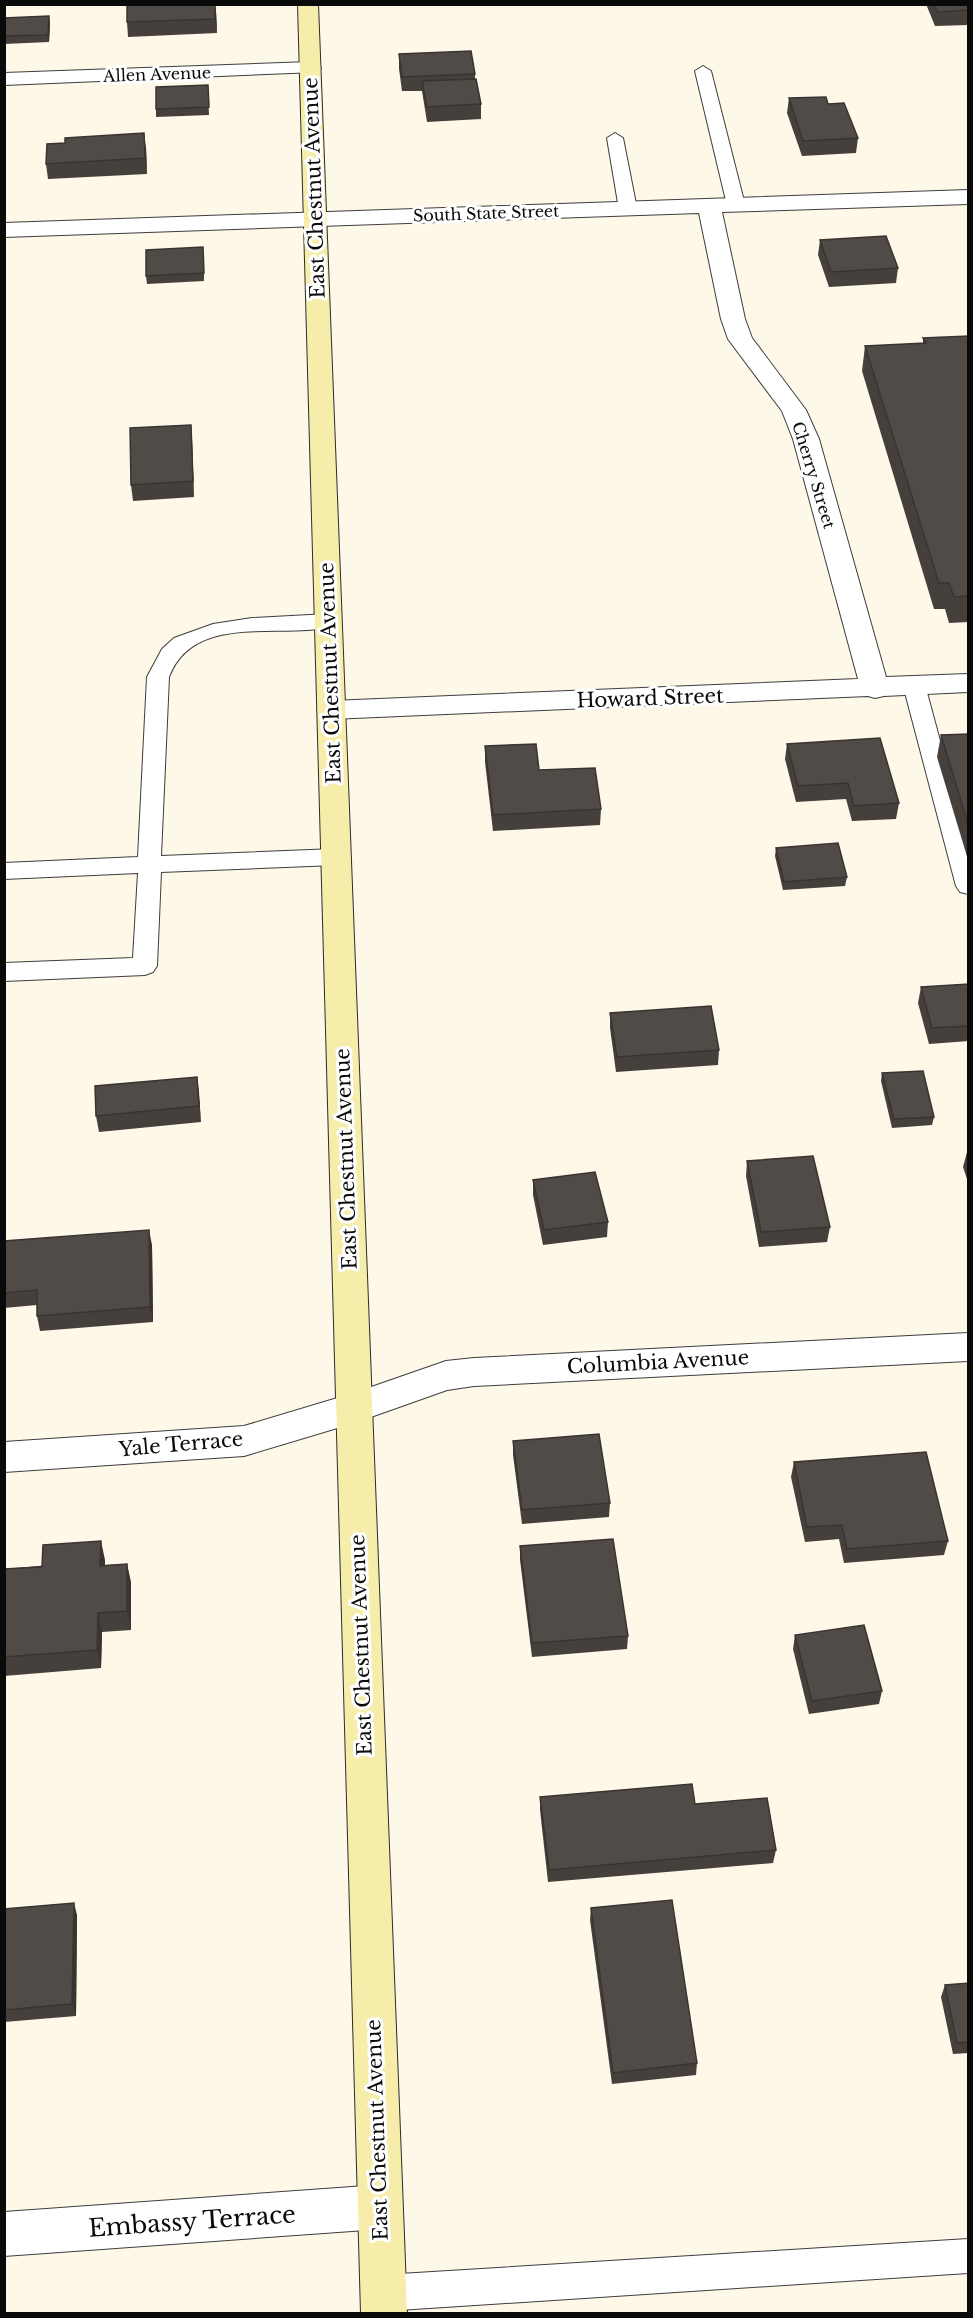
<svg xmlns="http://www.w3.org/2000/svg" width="973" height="2318" viewBox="0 0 973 2318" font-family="'Libre Baskerville',serif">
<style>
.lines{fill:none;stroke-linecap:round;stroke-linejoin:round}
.lane-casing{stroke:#3d3d3d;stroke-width:2}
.street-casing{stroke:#3d3d3d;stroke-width:2}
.secondary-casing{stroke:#2c2c2c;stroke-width:2}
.lane{fill:#fff;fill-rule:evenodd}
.street{fill:#fff;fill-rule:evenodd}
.secondary{fill:#f6edaa;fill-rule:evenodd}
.wall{fill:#46403d}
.shaded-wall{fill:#393432}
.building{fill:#514b47;stroke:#393432;stroke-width:1.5}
.labels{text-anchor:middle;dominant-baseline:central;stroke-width:6;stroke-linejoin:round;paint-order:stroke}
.far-street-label{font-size:16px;fill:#0a0a0a;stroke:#fff}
.street-label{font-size:20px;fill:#0a0a0a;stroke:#fff}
.near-street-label{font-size:24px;fill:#0a0a0a;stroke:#fff}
</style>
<rect width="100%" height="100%" fill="#fdf8e8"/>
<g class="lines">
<defs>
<g id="lane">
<polygon points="703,66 711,71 745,205 742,209 730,209 727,205 695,71"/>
<polygon points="615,133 623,138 637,209 634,213 622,213 619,209 607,138"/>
<path d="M 328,614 L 335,616 L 338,621 L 335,626 C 282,640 194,611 169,677 L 161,856 L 335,849 L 343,851 L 346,857 L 343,863 L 335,865 L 161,872 L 157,966 L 153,972 L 145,975 L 4,981 L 4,963 L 133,958 L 138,873 L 4,879 L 4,863 L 138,857 L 147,677 L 162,649 L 174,638 L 213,624 L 252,618 Z"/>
<polygon points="914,678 922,680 925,685 968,845 968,894 960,892 956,886 903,685 906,680"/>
<polygon points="968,2239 968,2273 383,2311 371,2305 365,2293 371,2281 383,2275"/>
</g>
<g id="street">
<polygon points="310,62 317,64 321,68 317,72 4,85 4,73"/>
<polygon points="968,190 968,204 722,212 745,319 752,338 806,410 819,439 886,677 968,674 968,692 884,696 875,698 868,696 331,719 321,716 317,710 321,704 331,701 858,679 793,439 782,411 728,339 721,319 699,213 4,237 4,223"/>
<polygon points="968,1333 968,1361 474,1386 447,1390 354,1423 244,1456 4,1472 4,1442 244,1426 354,1393 446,1361 474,1358"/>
<polygon points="380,2185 396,2191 402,2207 396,2223 380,2229 4,2256 4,2212"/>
</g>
<polygon id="secondary" points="298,4 318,4 407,2314 361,2314"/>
</defs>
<use href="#lane" class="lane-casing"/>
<use href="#street" class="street-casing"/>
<use href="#secondary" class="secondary-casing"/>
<use href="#lane" class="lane"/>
<use href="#street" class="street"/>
<use href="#secondary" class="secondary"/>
</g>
<g class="wall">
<polygon points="926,4 969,4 969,25 935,26"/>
<polygon points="216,11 217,33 128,37 127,22"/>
<polygon points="49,16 50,24 49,42 4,44 4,18"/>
<polygon points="399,54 475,74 475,79 481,104 481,119 427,122 422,91 402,91 399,69"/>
<polygon points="208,85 209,115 156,117 156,109"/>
<polygon points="789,98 828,104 858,138 856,153 802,156 787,113"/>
<polygon points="146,148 147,174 48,179 46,164"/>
<polygon points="820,240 898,268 896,283 829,287 818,255"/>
<polygon points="204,256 204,281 147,284 146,276"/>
<polygon points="969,336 969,622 949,623 945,609 934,609 862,371 865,346 923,343 923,338"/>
<polygon points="191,425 192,440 194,497 133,501 131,485"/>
<polygon points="969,734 969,863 937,757 941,735"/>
<polygon points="787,744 899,803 896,819 852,821 846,799 796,802 785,759"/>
<polygon points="485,746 539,770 601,809 600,825 493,831 485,762"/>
<polygon points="776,848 847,877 845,886 783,890 775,856"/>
<polygon points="969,984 969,1041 929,1044 918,1003 921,987"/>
<polygon points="610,1013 719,1050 718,1065 616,1072 610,1028"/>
<polygon points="882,1073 934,1117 932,1125 892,1128 881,1081"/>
<polygon points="197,1077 201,1122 99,1132 96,1116"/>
<polygon points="967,1152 969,1152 969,1185 963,1167"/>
<polygon points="747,1161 830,1227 827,1242 759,1247 746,1176"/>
<polygon points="533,1180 608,1222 607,1237 543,1245 533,1195"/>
<polygon points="4,1241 152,1245 153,1322 40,1331 37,1316 37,1305 4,1308"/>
<polygon points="513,1441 610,1503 609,1517 522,1524 513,1455"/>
<polygon points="794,1462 948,1541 944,1555 844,1563 839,1539 805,1542 791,1477"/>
<polygon points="520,1546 628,1636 627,1649 532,1657 520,1560"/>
<polygon points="105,1560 105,1565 127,1564 131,1583 131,1630 102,1632 101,1668 4,1676 4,1569"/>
<polygon points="795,1635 882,1691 879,1704 809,1714 793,1649"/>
<polygon points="540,1797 695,1804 776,1850 773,1863 548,1882 540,1810"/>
<polygon points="591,1908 697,2063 696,2075 612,2084 590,1920"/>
<polygon points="4,1909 77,1915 76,2016 4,2022"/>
<polygon points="969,1983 969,2053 953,2054 941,1997 945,1985"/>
</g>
<g class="shaded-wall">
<polygon points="215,4 216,11 217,33 215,19"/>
<polygon points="49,16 50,24 49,42 48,35"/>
<polygon points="144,133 146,148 147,174 145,158"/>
<polygon points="191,425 192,440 194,497 193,481"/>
<polygon points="197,1077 199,1092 201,1122 199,1106"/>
<polygon points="149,1230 152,1245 153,1322 150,1307"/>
<polygon points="101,1541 105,1560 105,1585 100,1566"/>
<polygon points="127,1564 131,1583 131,1630 127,1611"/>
<polygon points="98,1613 102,1632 101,1668 97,1650"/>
<polygon points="74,1903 77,1915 76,2016 72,2004"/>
</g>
<g class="building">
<polygon points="127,4 215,4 215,19 127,22"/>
<polygon points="934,4 969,4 969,10 937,12"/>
<polygon points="49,16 48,35 4,36 4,18"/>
<polygon points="471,51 475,74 402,77 399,54"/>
<polygon points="476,79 481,104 427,107 422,81"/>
<polygon points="208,85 209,107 156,109 156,87"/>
<polygon points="826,97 828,104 844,103 858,138 803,141 789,98"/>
<polygon points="144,133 145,158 46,164 47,144 65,143 65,138"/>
<polygon points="886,236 898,268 831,272 820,240"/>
<polygon points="203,247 204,273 146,276 146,250"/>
<polygon points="969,336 969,596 954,597 949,583 939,583 865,346 926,343 923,338"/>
<polygon points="191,425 193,481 131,485 130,428"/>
<polygon points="969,734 969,827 941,735"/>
<polygon points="880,738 899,803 854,806 848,783 798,786 787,744"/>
<polygon points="536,744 539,770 595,768 601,809 493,815 485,746"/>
<polygon points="838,843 847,877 784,882 776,848"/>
<polygon points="969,984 969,1026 932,1028 921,987"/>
<polygon points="711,1006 719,1050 617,1057 610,1013"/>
<polygon points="923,1071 934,1117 894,1119 882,1073"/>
<polygon points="197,1077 199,1106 96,1116 95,1086"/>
<polygon points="813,1156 830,1227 761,1232 747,1161"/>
<polygon points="595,1172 608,1222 544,1230 533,1180"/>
<polygon points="149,1230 150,1307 37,1316 37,1290 4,1293 4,1241"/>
<polygon points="599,1434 610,1503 522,1510 513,1441"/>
<polygon points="926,1452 948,1541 847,1549 842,1525 807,1527 794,1462"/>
<polygon points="613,1539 628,1636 532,1643 520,1546"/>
<polygon points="101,1541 100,1566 127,1564 127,1611 98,1613 97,1650 4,1657 4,1569 42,1567 43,1545"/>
<polygon points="864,1625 882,1691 812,1701 795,1635"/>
<polygon points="692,1784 695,1804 767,1798 776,1850 549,1870 540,1797"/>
<polygon points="672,1900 697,2063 613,2073 591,1908"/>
<polygon points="74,1903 72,2004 4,2010 4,1909"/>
<polygon points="969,1983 969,2042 957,2043 945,1985"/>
</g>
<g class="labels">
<g class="far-street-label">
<text transform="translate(157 74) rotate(-2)">Allen Avenue</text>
<text transform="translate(486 213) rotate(-2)">South State Street</text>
<text transform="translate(814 475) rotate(73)">Cherry Street</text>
</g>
<g class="street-label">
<text transform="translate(314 188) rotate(-92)">East Chestnut Avenue</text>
<text transform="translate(330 673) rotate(-92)">East Chestnut Avenue</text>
<text transform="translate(650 698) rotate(-2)">Howard Street</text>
<text transform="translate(346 1159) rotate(-92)">East Chestnut Avenue</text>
<text transform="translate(658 1362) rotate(-3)">Columbia Avenue</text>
<text transform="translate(181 1444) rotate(-5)">Yale Terrace</text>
<text transform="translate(361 1645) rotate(-92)">East Chestnut Avenue</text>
<text transform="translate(377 2130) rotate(-92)">East Chestnut Avenue</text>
</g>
<g class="near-street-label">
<text transform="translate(192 2221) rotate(-4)">Embassy Terrace</text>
</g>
</g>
<rect width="973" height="2318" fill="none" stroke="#0a0a0a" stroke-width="12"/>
</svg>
